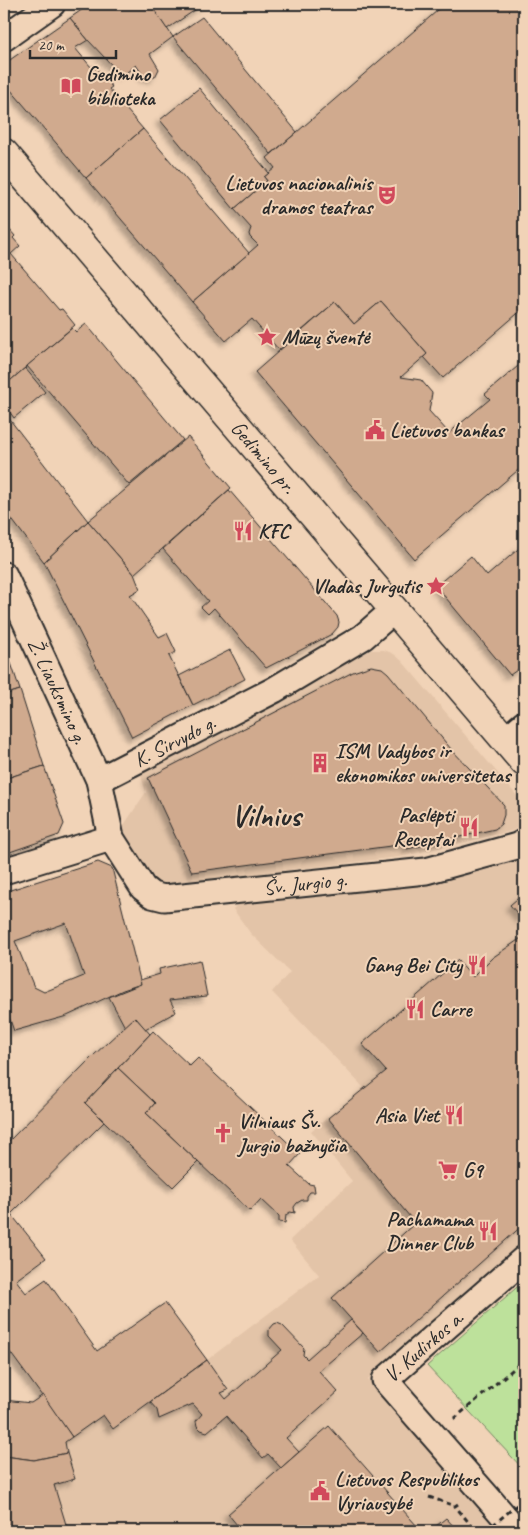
<svg xmlns="http://www.w3.org/2000/svg" width="528" height="1535" viewBox="0 0 528 1535" font-family="Caveat,sans-serif">
<style>
.built{fill:#e3c4a8}
.green{fill:#bde19b;stroke:#748663}
.building{fill:#d0aa8e;stroke:#2b2b2b;fill-rule:evenodd;filter:url(#shadow)}
.lines{fill:none;stroke-linecap:round;stroke-linejoin:round}
.street-casing{stroke:#2b2b2b;stroke-width:29}
.secondary-casing{stroke:#2b2b2b;stroke-width:31}
.path{stroke:#2b2b2b;stroke-width:3;stroke-dasharray:5 4;stroke-linecap:butt}
.street{stroke:#f1d3b7;stroke-width:25}
.secondary{stroke:#f1d3b7;stroke-width:28}
.path-bridge{stroke:#2b2b2b;stroke-width:3;stroke-dasharray:5 4;stroke-linecap:butt}
.labels{text-anchor:middle;dominant-baseline:central;stroke-width:4;stroke-linejoin:round;paint-order:stroke}
.poi-label{font-size:21px;font-weight:bold;fill:#2b2b2b;stroke:#f1d3b7;text-anchor:start}
.street-label{font-size:21px;fill:#2b2b2b;stroke:#f1d3b7}
.town-label{font-size:31px;font-weight:bold;fill:#2b2b2b;stroke:#f1d3b7}
</style>
<defs>
<filter id="shadow"><feDropShadow dx="-4.5" dy="4.5" stdDeviation="2.5" flood-color="#0004"/></filter>
</defs>
<rect width="100%" height="100%" fill="#f1d3b7"/>
<filter id="ink" filterUnits="userSpaceOnUse"><feTurbulence type="fractalNoise" baseFrequency=".02" numOctaves="2"/><feDisplacementMap in="SourceGraphic" scale="10" xChannelSelector="R" yChannelSelector="G"/><feConvolveMatrix kernelMatrix="1 2 1 2 8 2 1 2 1" color-interpolation-filters="sRGB"/></filter>
<g filter="url(#ink)">
<g class="built">
<polygon points="371,650 384,650 394,654 402,661 524,804 524,816 520,824 514,830 508,832 399,857 161,885 146,880 122,828 146,792 141,776 146,769"/>
<polygon points="524,853 524,1244 368,1379 500,1531 4,1531 4,1456 34,1460 67,1453 65,1442 103,1415 113,1429 207,1360 319,1275 290,1240 352,1181 311,1131 364,1088 272,992 290,972 251,934 233,909 241,901"/>
</g>
<polygon class="green" points="524,1281 524,1470 427,1366"/>
<g class="building">
<polygon points="90,4 150,4 173,37 150,54 159,69 155,77 148,78 144,77 136,65 122,76 88,40 70,18"/>
<polygon points="150,4 204,4 167,29"/>
<polygon points="445,4 524,4 524,308 443,378 424,357 427,354 381,301 354,324 335,302 279,350 252,319 226,341 192,302 258,245 250,237 249,234 251,228 234,209 267,181 264,177 275,168 267,158"/>
<polygon points="202,17 297,132 271,154 173,37"/>
<polygon points="70,18 88,40 75,48 91,67 94,65 112,87 109,89 143,129 86,178 4,82 4,64"/>
<polygon points="199,88 269,173 264,177 267,181 234,209 160,120"/>
<polygon points="143,129 249,253 192,302 86,178"/>
<polygon points="4,223 15,236 13,238 20,246 11,254 59,310 62,309 75,325 4,386"/>
<polygon points="381,301 427,354 401,377 421,380 432,393 429,411 449,433 490,399 485,394 524,361 524,423 519,427 524,433 524,465 414,559 255,372 335,302 354,324"/>
<polygon points="86,324 183,440 129,485 27,366 72,328 76,332"/>
<polygon points="25,368 45,392 14,418 4,404 4,386"/>
<polygon points="4,412 88,521 44,562 4,509"/>
<polygon points="188,437 231,488 134,574 88,521"/>
<polygon points="229,490 337,616 339,622 338,627 332,634 266,668 214,608 208,614 201,607 208,601 163,549"/>
<polygon points="88,521 134,574 140,589 130,595 159,637 167,633 176,652 169,656 193,705 132,737 44,562"/>
<polygon points="524,544 524,665 510,675 436,586 471,556 487,576"/>
<polygon points="4,648 6,648 20,690 4,695"/>
<polygon points="230,650 245,679 193,705 179,676"/>
<polygon points="371,666 382,668 388,673 451,749 504,805 504,815 501,824 495,829 407,849 406,844 192,872 148,778 353,672"/>
<polygon points="20,690 44,766 4,779 4,695"/>
<polygon points="44,766 64,824 59,835 4,854 4,779"/>
<path d="M 98,862 L 112,868 L 141,984 L 123,990 L 67,1016 L 14,1031 L 4,1003 L 4,892 ZM 66,923 L 84,976 L 44,992 L 34,987 L 15,941 Z"/>
<polygon points="524,893 524,921 510,905"/>
<polygon points="524,936 524,1224 380,1352 332,1298 415,1223 328,1118 386,1071 362,1044 458,960 473,977 492,958"/>
<polygon points="200,960 207,996 170,1000 176,1012 145,1029 135,1017 125,1027 109,997 141,984 140,980 160,974 159,969"/>
<polygon points="135,1017 150,1034 85,1103 104,1122 11,1214 46,1258 16,1280 26,1293 46,1279 97,1351 165,1303 207,1360 113,1429 103,1415 72,1437 4,1344 4,1146 94,1055"/>
<polygon points="153,1031 190,1066 198,1058 300,1154 289,1166 309,1184 314,1185 315,1192 310,1192 307,1196 307,1200 302,1200 297,1203 294,1207 295,1213 290,1212 286,1215 285,1223 279,1222 279,1216 261,1199 250,1211 146,1113 155,1103 118,1068"/>
<polygon points="118,1068 155,1103 146,1113 198,1162 173,1187 85,1103"/>
<polygon points="351,1320 363,1333 319,1371 338,1392 286,1438 299,1452 281,1468 268,1454 263,1458 226,1416 207,1432 201,1430 197,1426 196,1421 202,1414 193,1404 159,1419 157,1410 150,1402 207,1360 228,1390 221,1393 226,1399 282,1350 269,1336 269,1330 274,1324 277,1323 282,1325 304,1348 303,1355 307,1359"/>
<polygon points="43,1395 72,1437 65,1442 67,1453 34,1460 4,1456 4,1400 31,1403"/>
<polygon points="329,1426 417,1526 412,1531 242,1531 228,1514"/>
<polygon points="67,1453 75,1479 54,1485 68,1531 4,1531 4,1456 34,1460"/>
<polygon points="446,1518 458,1531 430,1531"/>
</g>
<g class="lines">
<defs>
<g id="street">
<polyline points="4,38 52,4"/>
<path id="s1" d="M 4,575 L 99,780 L 111,838 L 4,871"/>
<polyline points="505,740 524,724"/>
<path id="s2" d="M 99,780 L 274,690 L 363,637 L 394,610"/>
<path id="s3" d="M 111,838 L 143,888 L 152,895 L 164,898 L 426,871 L 517,846 L 524,842"/>
<path id="s4" d="M 517,1531 L 385,1380 L 524,1259"/>
</g>
<g id="secondary">
<path id="s5" d="M 4,153 L 524,762"/>
</g>
</defs>
<use href="#street" class="street-casing"/>
<use href="#secondary" class="secondary-casing"/>
<g class="path">
<polyline points="454,1419 524,1360"/>
<polyline points="429,1497 455,1506"/>
<polyline points="458,1504 455,1506 476,1531"/>
</g>
<use href="#street" class="street"/>
<use href="#secondary" class="secondary"/>
<polyline class="path-bridge" points="486,1531 524,1499"/>
</g>
</g>
<defs>
<symbol id="library-bare" viewBox="-9 -9 18 18"><path d="M-6-4Q-3-5.5-.7-3.5V5Q-3 3-6 4ZM6-4Q3-5.5 .7-3.5V5Q3 3 6 4Z" fill="#d1495b" stroke="#f1d3b7" stroke-width="2.5" paint-order="stroke"/></symbol>
<symbol id="theatre-bare" viewBox="-9 -9 18 18"><path d="M-5-5.5Q0-4 5-5.5V0Q5 5 0 6Q-5 5-5 0ZM-3.3-2.5H-1v1.5H-3.3ZM1-2.5H3.3v1.5H1ZM-2.8 1Q0 5.5 2.8 1Z" fill="#d1495b" stroke="#f1d3b7" stroke-width="2.5" paint-order="stroke"/></symbol>
<symbol id="sight-bare" viewBox="-9 -9 18 18"><path d="M0-6L1.8-2.2L6-1.7L2.9 1.2L3.7 5.4L0 3.3L-3.7 5.4L-2.9 1.2L-6-1.7L-1.8-2.2Z" fill="#d1495b" stroke="#f1d3b7" stroke-width="2.5" paint-order="stroke"/></symbol>
<symbol id="civic-bare" viewBox="-9 -9 18 18"><path d="M-.6-6.5H3V-4.5H.6V-3L4-1V1h2V6H-6V1h2V-1L-.6-3ZM-1.2 2.5V6h2.4V2.5Z" fill="#d1495b" stroke="#f1d3b7" stroke-width="2.5" paint-order="stroke"/></symbol>
<symbol id="restaurant-bare" viewBox="-9 -9 18 18"><path d="M-5-6h1v4h1v-4h1v4h1v-4h1v5L-1.5 .5V6h-2V.5L-5-1ZM5-6V6H3V1.5H1.5Q1.5-4 5-6Z" fill="#d1495b" stroke="#f1d3b7" stroke-width="2.5" paint-order="stroke"/></symbol>
<symbol id="building-bare" viewBox="-9 -9 18 18"><path d="M-4-6H4V6H1V3H-1V6H-4ZM-2.5-4.3h1.7v1.8h-1.7ZM.8-4.3h1.7v1.8H.8ZM-2.5-1h1.7V.8h-1.7ZM.8-1h1.7V.8H.8Z" fill="#d1495b" stroke="#f1d3b7" stroke-width="2.5" paint-order="stroke"/></symbol>
<symbol id="church-bare" viewBox="-9 -9 18 18"><path d="M-1.2-6h2.4v3.5h3.3v2.4h-3.3V6h-2.4V-.1h-3.3v-2.4h3.3Z" fill="#d1495b" stroke="#f1d3b7" stroke-width="2.5" paint-order="stroke"/></symbol>
<symbol id="supermarket-bare" viewBox="-9 -9 18 18"><path d="M-6-5.5h2.5l.6 2H6L4.5 2H-2.5L-4.4-4H-6ZM-1.5 3.2a1.3 1.3 0 1 0 .1 0ZM3 3.2a1.3 1.3 0 1 0 .1 0Z" fill="#d1495b" stroke="#f1d3b7" stroke-width="2.5" paint-order="stroke"/></symbol>
</defs>
<g fill-rule="evenodd">
<use href="#library-bare" x="57" y="72" width="28" height="28"/>
<use href="#theatre-bare" x="373" y="181" width="28" height="28"/>
<use href="#sight-bare" x="253" y="323" width="28" height="28"/>
<use href="#civic-bare" x="361" y="416" width="28" height="28"/>
<use href="#restaurant-bare" x="229" y="517" width="28" height="28"/>
<use href="#sight-bare" x="422" y="572" width="28" height="28"/>
<use href="#building-bare" x="306" y="749" width="28" height="28"/>
<use href="#restaurant-bare" x="455" y="813" width="28" height="28"/>
<use href="#restaurant-bare" x="463" y="951" width="28" height="28"/>
<use href="#restaurant-bare" x="401" y="995" width="28" height="28"/>
<use href="#restaurant-bare" x="440" y="1101" width="28" height="28"/>
<use href="#church-bare" x="209" y="1119" width="28" height="28"/>
<use href="#supermarket-bare" x="434" y="1156" width="28" height="28"/>
<use href="#restaurant-bare" x="474" y="1217" width="28" height="28"/>
<use href="#civic-bare" x="306" y="1477" width="28" height="28"/>
</g>
<g class="labels">
<g class="poi-label">
<text x="86" y="74">Gedimino<tspan x="86" dy="24">biblioteka</tspan></text>
<text x="372" y="183" text-anchor="end">Lietuvos nacionalinis<tspan x="372" dy="24">dramos teatras</tspan></text>
<text x="282" y="337">Mūzų šventė</text>
<text x="390" y="430">Lietuvos bankas</text>
<text x="258" y="531">KFC</text>
<text x="421" y="586" text-anchor="end">Vladas Jurgutis</text>
<text x="335" y="751">ISM Vadybos ir<tspan x="335" dy="24">ekonomikos universitetas</tspan></text>
<text x="454" y="815" text-anchor="end">Paslėpti<tspan x="454" dy="24">Receptai</tspan></text>
<text x="462" y="965" text-anchor="end">Gang Bei City</text>
<text x="430" y="1009">Carre</text>
<text x="439" y="1115" text-anchor="end">Asia Viet</text>
<text x="238" y="1121">Vilniaus Šv.<tspan x="238" dy="24">Jurgio bažnyčia</tspan></text>
<text x="463" y="1170">G9</text>
<text x="473" y="1219" text-anchor="end">Pachamama<tspan x="473" dy="24">Dinner Club</tspan></text>
<text x="335" y="1479">Lietuvos Respublikos<tspan x="335" dy="24">Vyriausybė</tspan></text>
</g>
<g class="street-label">
<text stroke="none"><textPath href="#s5" startOffset="400">Gedimino pr.</textPath></text>
<text stroke="none"><textPath href="#s1" startOffset="128">Ž. Liauksmino g.</textPath></text>
<text stroke="none"><textPath href="#s2" startOffset="85">K. Sirvydo g.</textPath></text>
<text stroke="none"><textPath href="#s3" startOffset="225">Šv. Jurgio g.</textPath></text>
<text stroke="none"><textPath href="#s4" startOffset="252">V. Kudirkos a.</textPath></text>
</g>
<g class="town-label">
<text x="266" y="815">Vilnius</text>
</g>
</g>
<rect width="528" height="1535" fill="none" stroke="#f1d3b7" stroke-width="20"/>
<rect x="10" y="10" width="508" height="1515" fill="none" stroke="#2b2b2b" stroke-width="2" filter="url(#ink)"/>
<path d="M30 50v8h86v-8" fill="none" stroke="#2b2b2b" stroke-width="2.5"/>
<text x="38" y="50" font-size="15" fill="#2b2b2b" stroke="#f1d3b7" stroke-width="4" paint-order="stroke">20 m</text>
</svg>
